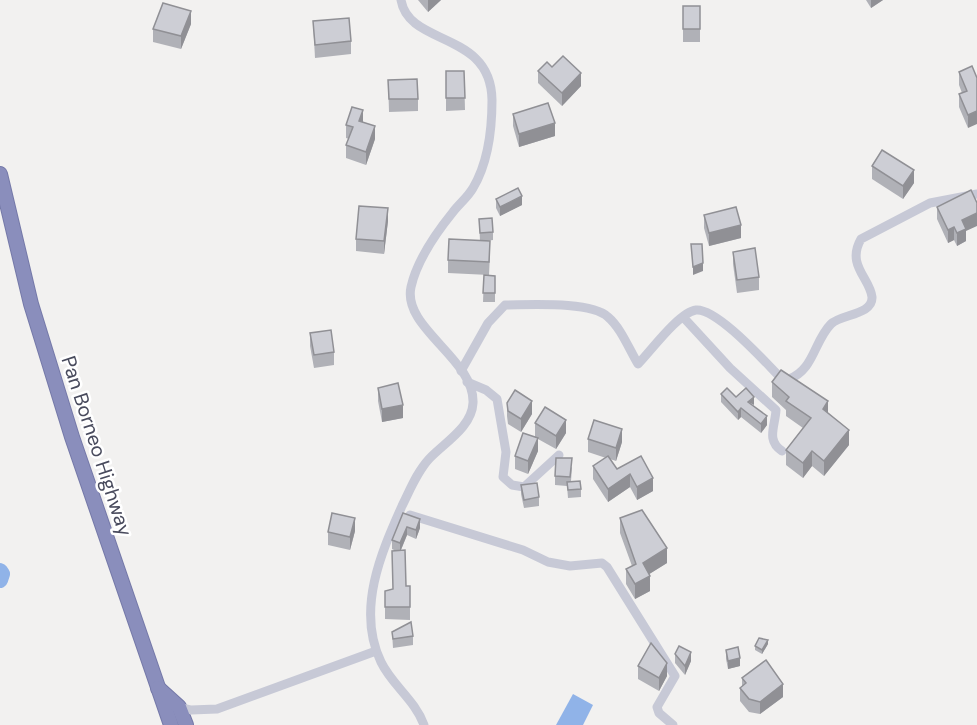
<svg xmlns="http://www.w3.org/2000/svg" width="977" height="725" viewBox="0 0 977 725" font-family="'DM Sans',sans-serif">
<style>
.water{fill:#90b3e8}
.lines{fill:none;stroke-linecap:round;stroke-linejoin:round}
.river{stroke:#90b3e8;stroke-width:16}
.highway-casing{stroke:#7579a8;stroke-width:16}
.minor{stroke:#c7c9d6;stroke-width:9}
.highway{stroke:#8a8ebc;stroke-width:14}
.wall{fill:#b0b1b7}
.shaded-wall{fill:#909095}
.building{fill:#cdced5;stroke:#909095;stroke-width:1.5}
.labels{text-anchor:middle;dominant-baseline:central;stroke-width:5;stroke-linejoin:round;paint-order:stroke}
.street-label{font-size:20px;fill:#494b5d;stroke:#fff}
</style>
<rect width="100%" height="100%" fill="#f2f1f0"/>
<polygon class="water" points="573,694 593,705 583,725 556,725"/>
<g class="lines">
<polyline class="river" points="0,571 2,574 0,580"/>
<defs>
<g id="highway">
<polyline points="0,174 31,304 72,437 171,725"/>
<polyline points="158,688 179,707 186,725"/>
</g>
</defs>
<use href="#highway" class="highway-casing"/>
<g class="minor">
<path d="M 401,0 C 409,47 491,30 492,100 C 492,129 488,163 473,188 C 468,197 459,204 453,212 C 436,233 417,260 411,287 C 402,328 475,359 473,403 C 472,427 444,443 429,459 C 417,472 410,490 402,506 C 381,553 356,610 381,662 C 392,685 415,700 424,725"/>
<path d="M 684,318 L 730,368 L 776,410 C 775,427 766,440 782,451"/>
<path d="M 461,371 L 488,323 L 505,305 C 529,305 591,301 608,317 C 621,328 629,349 638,364 C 650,352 679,312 696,310 C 717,308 765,362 780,377 L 789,379 C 814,370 814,341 831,324 C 841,314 873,315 872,297 C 870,278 846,265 861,239 L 930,203 L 977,194"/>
<polyline points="467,382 486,390 497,399 506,452 503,477 512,485 524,487 559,455"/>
<polyline points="410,515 523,550 548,562 570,566 602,563 607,567 675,676 657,707 659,713 673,725"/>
<polyline points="179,707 191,710 217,709 376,651"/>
</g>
<use href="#highway" class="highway"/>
</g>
<g class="wall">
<polygon points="418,0 441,0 428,12"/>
<polygon points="866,0 883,0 871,8"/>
<rect x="683" y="6" width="17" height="36"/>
<polygon points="313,21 351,41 351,54 315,58"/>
<polygon points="191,24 181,49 153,42 153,29"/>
<polygon points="972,66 968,128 959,107 959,94 962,93 959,85 959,72"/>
<polygon points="552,67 581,86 562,106 538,83 538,71"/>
<polygon points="446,71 464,71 465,110 446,111"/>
<polygon points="388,80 418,99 418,111 389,112"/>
<polygon points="513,114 555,136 519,147 513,126"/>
<polygon points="363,122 375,139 366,165 346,158 346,145 349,139 346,138 346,125"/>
<polygon points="872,166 914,183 903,199 872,179"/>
<polygon points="496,199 522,205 500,216 496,208"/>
<polygon points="937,207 966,231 966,241 957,246 954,240 948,243 937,219"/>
<polygon points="704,215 741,238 709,246 704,228"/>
<polygon points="479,219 493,232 493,240 486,241 490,254 489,275 448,273 448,260 480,241"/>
<polygon points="388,221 384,254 356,251 356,239"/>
<polygon points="733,252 759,277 759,290 737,293 733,264"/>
<polygon points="484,275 495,276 495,302 483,302"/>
<polygon points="310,333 334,352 334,365 314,368 310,346"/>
<polygon points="772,382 828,414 849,445 824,476 812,466 803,478 786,465 786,450 803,428 786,416 786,410 772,397"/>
<polygon points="378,388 403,418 382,422 378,401"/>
<polygon points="721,394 736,397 753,405 767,425 761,433 741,417 738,420 721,402"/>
<polygon points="507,403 532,414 521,432 508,424 507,416"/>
<polygon points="535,423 566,433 556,449 538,439 538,451 528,474 515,469 515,456 535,436"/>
<polygon points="588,439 622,442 616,461 610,459 617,469 641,456 653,491 637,500 630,487 608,502 593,479 593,466 606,458 588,452"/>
<polygon points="572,467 571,481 581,489 581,497 568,498 567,486 555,485 555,476"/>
<polygon points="521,485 539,497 539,506 524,508 521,494"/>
<polygon points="403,513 420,528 416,539 407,535 401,550 406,586 410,586 410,620 385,619 385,591 393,589 392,551 396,551 392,549 392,540"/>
<polygon points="620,518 667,563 649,574 650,591 635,599 626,584 626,569 632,566 620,533"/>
<polygon points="355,531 350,550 328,545 328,532"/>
<polygon points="392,632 413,636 413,645 393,648"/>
<polygon points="768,644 762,654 755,650 755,646"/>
<polygon points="726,650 740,666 728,669 726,659"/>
<polygon points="675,654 691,661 685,675 675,663"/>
<polygon points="638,666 667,676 659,691 638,679"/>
<polygon points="742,678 783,697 760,714 749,712 740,701 740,688 742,686"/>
</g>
<g class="shaded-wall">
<polygon points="428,0 441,0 428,12"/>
<polygon points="871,0 883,0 871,8"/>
<polygon points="191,11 191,24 181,49 181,36"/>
<polygon points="581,73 581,86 562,106 562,93"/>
<polygon points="363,110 363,123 359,121"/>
<polygon points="977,111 977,124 968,128 968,115"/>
<polygon points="555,123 555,136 519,147 519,134"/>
<polygon points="375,126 375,139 366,165 366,152"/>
<polygon points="914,170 914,183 903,199 903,186"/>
<polygon points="522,196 522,205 500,216 500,207"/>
<polygon points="388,208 388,221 384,254 384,241"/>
<polygon points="977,213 977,226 966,231 966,241 957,246 957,233 962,220"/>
<polygon points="741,225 741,238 709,246 709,233"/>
<polygon points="954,227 954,240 948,243 948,230"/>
<polygon points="703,263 703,271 693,275 693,267"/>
<polygon points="754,397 754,405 748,402"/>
<polygon points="532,401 532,414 521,432 521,419"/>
<polygon points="828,401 828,416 823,409"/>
<polygon points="403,405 403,418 382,422 382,409"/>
<polygon points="741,408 741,417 738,420 738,412"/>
<polygon points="767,416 767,425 761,433 761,424"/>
<polygon points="566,420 566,433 556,449 556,436"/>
<polygon points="622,429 622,442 616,461 616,448"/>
<polygon points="849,430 849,445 824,476 824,461"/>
<polygon points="538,438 538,451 528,474 528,461"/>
<polygon points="812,451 812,466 803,478 803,463"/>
<polygon points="630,474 630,487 608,502 608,489"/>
<polygon points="653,478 653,491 637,500 637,487"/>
<polygon points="355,518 355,531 350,550 350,537"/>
<polygon points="420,519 420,528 416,539 416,530"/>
<polygon points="407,527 407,535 400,552 400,543"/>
<polygon points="667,548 667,563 643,578 643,563"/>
<polygon points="650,576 650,591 635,599 635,584"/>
<polygon points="768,640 768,644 762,654 762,650"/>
<polygon points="691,652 691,661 685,675 685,666"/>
<polygon points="740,658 740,666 728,669 728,661"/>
<polygon points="667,663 667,676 659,691 659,678"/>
<polygon points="783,684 783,697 760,714 760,702"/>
</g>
<g class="building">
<polygon points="163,3 191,11 181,36 153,29"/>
<rect x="683" y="6" width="17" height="23"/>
<polygon points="349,18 351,41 315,45 313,21"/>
<polygon points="563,56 581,73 562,93 538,71 547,62 552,67"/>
<polygon points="972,66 977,78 977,111 968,115 959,94 967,91 959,72"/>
<polygon points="446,71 464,71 465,98 446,98"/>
<polygon points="417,79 418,99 389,99 388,80"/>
<polygon points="548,103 555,123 519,134 513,114"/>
<polygon points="352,107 363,110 359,121 375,126 366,152 346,145 353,127 346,125"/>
<polygon points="882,150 914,170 903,186 872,166"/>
<polygon points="518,188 522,196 500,207 496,199"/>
<polygon points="971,190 977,203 977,213 962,220 966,229 957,233 954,227 948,230 937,207"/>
<polygon points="359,206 388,208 384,241 356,239"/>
<polygon points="736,207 741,225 709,233 704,215"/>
<polygon points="492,218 493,232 480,233 479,219"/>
<polygon points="449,239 490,241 489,262 448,260"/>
<polygon points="691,244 702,244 703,263 693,267"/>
<polygon points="755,248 759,277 737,280 733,252"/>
<polygon points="484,275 495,276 495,293 483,293"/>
<polygon points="331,330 334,352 314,355 310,333"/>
<polygon points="781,370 828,401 823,409 849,430 824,461 812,451 803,463 786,450 811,418 786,401 789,397 772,382"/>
<polygon points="398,383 403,405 382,409 378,388"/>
<polygon points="727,388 736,397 746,388 754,397 748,402 767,416 761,424 741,408 738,412 721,394"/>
<polygon points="515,390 532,401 521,419 508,411 507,403"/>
<polygon points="545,407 566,420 556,436 535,423"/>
<polygon points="594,420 622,429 616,448 588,439"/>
<polygon points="523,433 538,438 528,461 515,456"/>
<polygon points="608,456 617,469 641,456 653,478 637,487 630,474 608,489 593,466"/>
<polygon points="556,458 572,458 570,477 555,476"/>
<polygon points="580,481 581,489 568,490 567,482"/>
<polygon points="537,483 539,497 524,500 521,485"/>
<polygon points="642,510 667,548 643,563 650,576 635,584 626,569 636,564 620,518"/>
<polygon points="332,513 355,518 350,537 328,532"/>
<polygon points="403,513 420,519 416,530 407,527 400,543 392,540"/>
<polygon points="405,550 406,586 410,586 410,607 385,607 385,591 393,589 392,551"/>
<polygon points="411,622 413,636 393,639 392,632"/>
<polygon points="759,638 768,640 762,650 755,646"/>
<polygon points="651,643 667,663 659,678 638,666"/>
<polygon points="679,646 691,652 685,666 675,654"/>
<polygon points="738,647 740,658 728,661 726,650"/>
<polygon points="766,660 783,684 760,702 749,699 740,688 746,683 742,678"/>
</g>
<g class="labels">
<g class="street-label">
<text transform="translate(97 446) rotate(72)">Pan Borneo Highway</text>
</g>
</g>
</svg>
